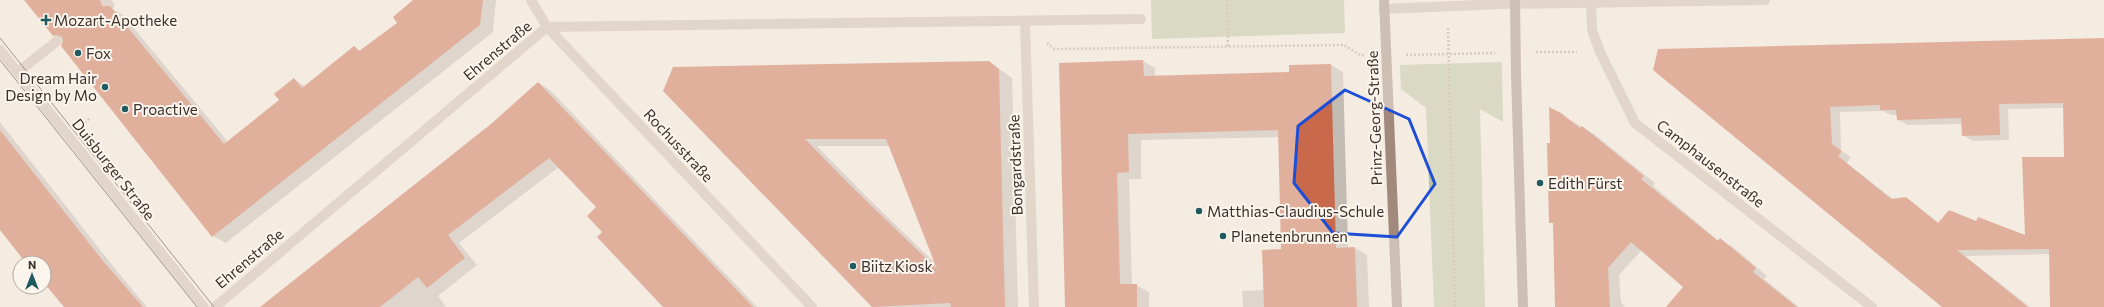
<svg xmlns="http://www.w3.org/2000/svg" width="2104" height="307" viewBox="0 0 2104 307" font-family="Commissioner,sans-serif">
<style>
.green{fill:#b8c4a0}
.shadow{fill:#0003;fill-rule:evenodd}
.building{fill:#c8694b;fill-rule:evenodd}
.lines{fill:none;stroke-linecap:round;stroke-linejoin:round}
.path{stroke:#b9a596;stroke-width:2.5;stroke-dasharray:2 2;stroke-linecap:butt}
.service{stroke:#cdbbac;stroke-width:10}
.minor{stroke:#cdbbac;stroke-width:10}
.tertiary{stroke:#cdbbac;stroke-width:10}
.secondary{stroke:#a18a7d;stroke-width:10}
.tram{stroke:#3b302b;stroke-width:1}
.marked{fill:none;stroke:#1d4ed8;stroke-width:3;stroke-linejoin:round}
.poi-dot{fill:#1f5a5e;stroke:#fbf5ee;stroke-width:1.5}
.labels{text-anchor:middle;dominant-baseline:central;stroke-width:4;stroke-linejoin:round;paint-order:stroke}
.poi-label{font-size:15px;fill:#3b302b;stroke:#fbf5ee;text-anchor:start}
.street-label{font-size:15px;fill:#3b302b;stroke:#fbf5ee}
</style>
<rect width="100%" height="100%" fill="#f4ebe1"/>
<g class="green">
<polygon points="1151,0 1344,0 1345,33 1152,39"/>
<polygon points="1502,62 1503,122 1480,109 1485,307 1434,307 1426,108 1401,89 1400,65"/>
</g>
<g class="shadow">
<polygon points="25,0 111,0 115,4 113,9 123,15 228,142 280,100 294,80 305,86 354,47 361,51 398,23 415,0 496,0 493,32 226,243 213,236 64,41 53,35"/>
<path d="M 2104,39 L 2104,307 L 2051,307 L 2050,254 L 1965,256 L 2030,307 L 1943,307 L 1654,69 ZM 2064,108 L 2065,158 L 2026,237 L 1977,222 L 1939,223 L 1906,198 L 1893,199 L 1847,163 L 1851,157 L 1841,151 L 1840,112 L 1883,111 L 1891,115 L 1897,115 L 1898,120 L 1908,125 L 1963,124 L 1963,135 L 1973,141 L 2009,140 L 2008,109 Z"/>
<polygon points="1143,61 1155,68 1155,77 1290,73 1331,65 1343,72 1348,248 1355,248 1367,255 1369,307 1243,307 1242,291 1265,290 1282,250 1279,137 1141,140 1141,179 1129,179 1132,285 1136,285 1149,292 1149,307 1066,307"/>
<path d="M 989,62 L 1012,78 L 1018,307 L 873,307 L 664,90 ZM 817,146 L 890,146 L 936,264 L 865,195 Z"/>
<polygon points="539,83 551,91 757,307 664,307 603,232 598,207 559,167 459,243 477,265 438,296 446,307 271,307 492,124"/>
<polygon points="1550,108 1594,134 1655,183 1653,186 1719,241 1732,246 1767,276 1764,279 1799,307 1681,307 1684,287 1642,250 1619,275 1621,302 1625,307 1556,307 1554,224 1550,222"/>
<polygon points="0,122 116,270 147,307 66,307 44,282 44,263 27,263 0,228"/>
</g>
<g class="building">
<polygon points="24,0 100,0 102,6 110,6 224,144 279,100 274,94 294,78 302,88 354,46 359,51 397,23 393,17 413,0 483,0 480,25 212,237 61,46 63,40 62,37 56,35 53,36"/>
<path d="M 2104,38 L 2104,307 L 2050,307 L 2049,249 L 1957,250 L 2028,307 L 1942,307 L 1653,70 L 1658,49 ZM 2063,103 L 2064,157 L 2022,157 L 2025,235 L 1978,217 L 1976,221 L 1949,210 L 1938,223 L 1906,197 L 1891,199 L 1838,156 L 1842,151 L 1832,144 L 1830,107 L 1880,105 L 1880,110 L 1896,110 L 1897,120 L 1961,118 L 1962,136 L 2000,135 L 1999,104 Z"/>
<polygon points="1143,60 1144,76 1289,72 1289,65 1331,64 1336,248 1355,247 1357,307 1264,307 1262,250 1281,249 1278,130 1128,134 1129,172 1117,173 1120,284 1137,284 1137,307 1065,307 1059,63"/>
<path d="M 989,61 L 999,69 L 1005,307 L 951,307 L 950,303 L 872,307 L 663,91 L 673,67 ZM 805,139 L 886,139 L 937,269 L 851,186 Z"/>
<polygon points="538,82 753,307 663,307 597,237 602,232 587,216 596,207 549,158 448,235 465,258 427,288 418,277 380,307 260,307 491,124"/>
<polygon points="1549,107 1561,113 1580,128 1582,126 1644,176 1641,179 1718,241 1720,238 1756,268 1753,272 1797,307 1666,307 1683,287 1631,242 1608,268 1610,307 1555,307 1553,223 1549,223 1547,143 1550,143"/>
<polygon points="0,130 103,261 143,307 64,307 44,283 44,263 26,263 0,230"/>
</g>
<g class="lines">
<g class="path">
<polyline points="1227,0 1228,47"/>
<polyline points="1448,28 1455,307"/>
<polyline points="1047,43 1054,49 1344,45 1360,55 1365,55"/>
<polyline points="1536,52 1577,52"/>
<polyline points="1406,55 1495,53"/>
<polyline points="85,123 90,118"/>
</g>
<g class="service">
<polyline points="106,1 107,0"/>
<polyline points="18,72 57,41"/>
</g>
<g class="minor">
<polyline points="531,0 547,27 812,307"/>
<polyline points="1591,2 1592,30 1600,52 1635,123 1872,307"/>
<polyline points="1384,9 1501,4 1765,0"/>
<polyline points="1025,22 1034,307"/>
<polyline points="215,307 547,27 1141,19"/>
</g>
<polyline class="tertiary" points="0,50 204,307"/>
<g class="secondary">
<polyline points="1384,0 1397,307"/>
<polyline points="1515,0 1516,74 1523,307"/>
</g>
<g class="tram">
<polyline points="0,38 214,307"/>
<polyline points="0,60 197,307"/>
</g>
</g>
<path d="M0 0H2104V307H0ZM 1345,90 L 1409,119 L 1435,184 L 1397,237 L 1333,233 L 1294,183 L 1298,126 Z" fill="#f4ebe1" fill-opacity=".55" fill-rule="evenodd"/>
<path class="marked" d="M 1345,90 L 1409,119 L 1435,184 L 1397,237 L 1333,233 L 1294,183 L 1298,126 Z"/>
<g class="poi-dot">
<path d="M44 14h4v4h4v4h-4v4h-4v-4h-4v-4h4z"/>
<circle cx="78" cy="53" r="4"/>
<circle cx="105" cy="87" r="4"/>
<circle cx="125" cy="109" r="4"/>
<circle cx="1540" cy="183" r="4"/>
<circle cx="1199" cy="211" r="4"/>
<circle cx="1223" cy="236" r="4"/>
<circle cx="853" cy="266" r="4"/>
</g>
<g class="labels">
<g class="poi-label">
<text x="54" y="20">Mozart-Apotheke</text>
<text x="86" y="53">Fox</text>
<text x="97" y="78" text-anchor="end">Dream Hair<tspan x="97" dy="17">Design by Mo</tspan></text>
<text x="133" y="109">Proactive</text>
<text x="1548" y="183">Edith Fürst</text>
<text x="1207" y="211">Matthias-Claudius-Schule</text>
<text x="1231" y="236">Planetenbrunnen</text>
<text x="861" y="266">Biitz Kiosk</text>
</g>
<g class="street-label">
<text transform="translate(497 50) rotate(-40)">Ehrenstraße</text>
<text transform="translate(1374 118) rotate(-92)">Prinz-Georg-Straße</text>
<text transform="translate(679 145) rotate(47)">Rochusstraße</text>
<text transform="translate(1711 163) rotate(38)">Camphausenstraße</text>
<text transform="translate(1015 165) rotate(-92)">Bongardstraße</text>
<text transform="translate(114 169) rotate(52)">Duisburger Straße</text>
<text transform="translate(249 258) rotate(-40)">Ehrenstraße</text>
</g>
</g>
<g transform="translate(32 275)"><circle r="19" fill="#fbf5ee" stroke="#aea6a0"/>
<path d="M0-3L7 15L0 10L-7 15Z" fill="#1f5a5e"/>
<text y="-6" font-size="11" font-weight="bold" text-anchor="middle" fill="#3b302b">N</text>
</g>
</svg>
